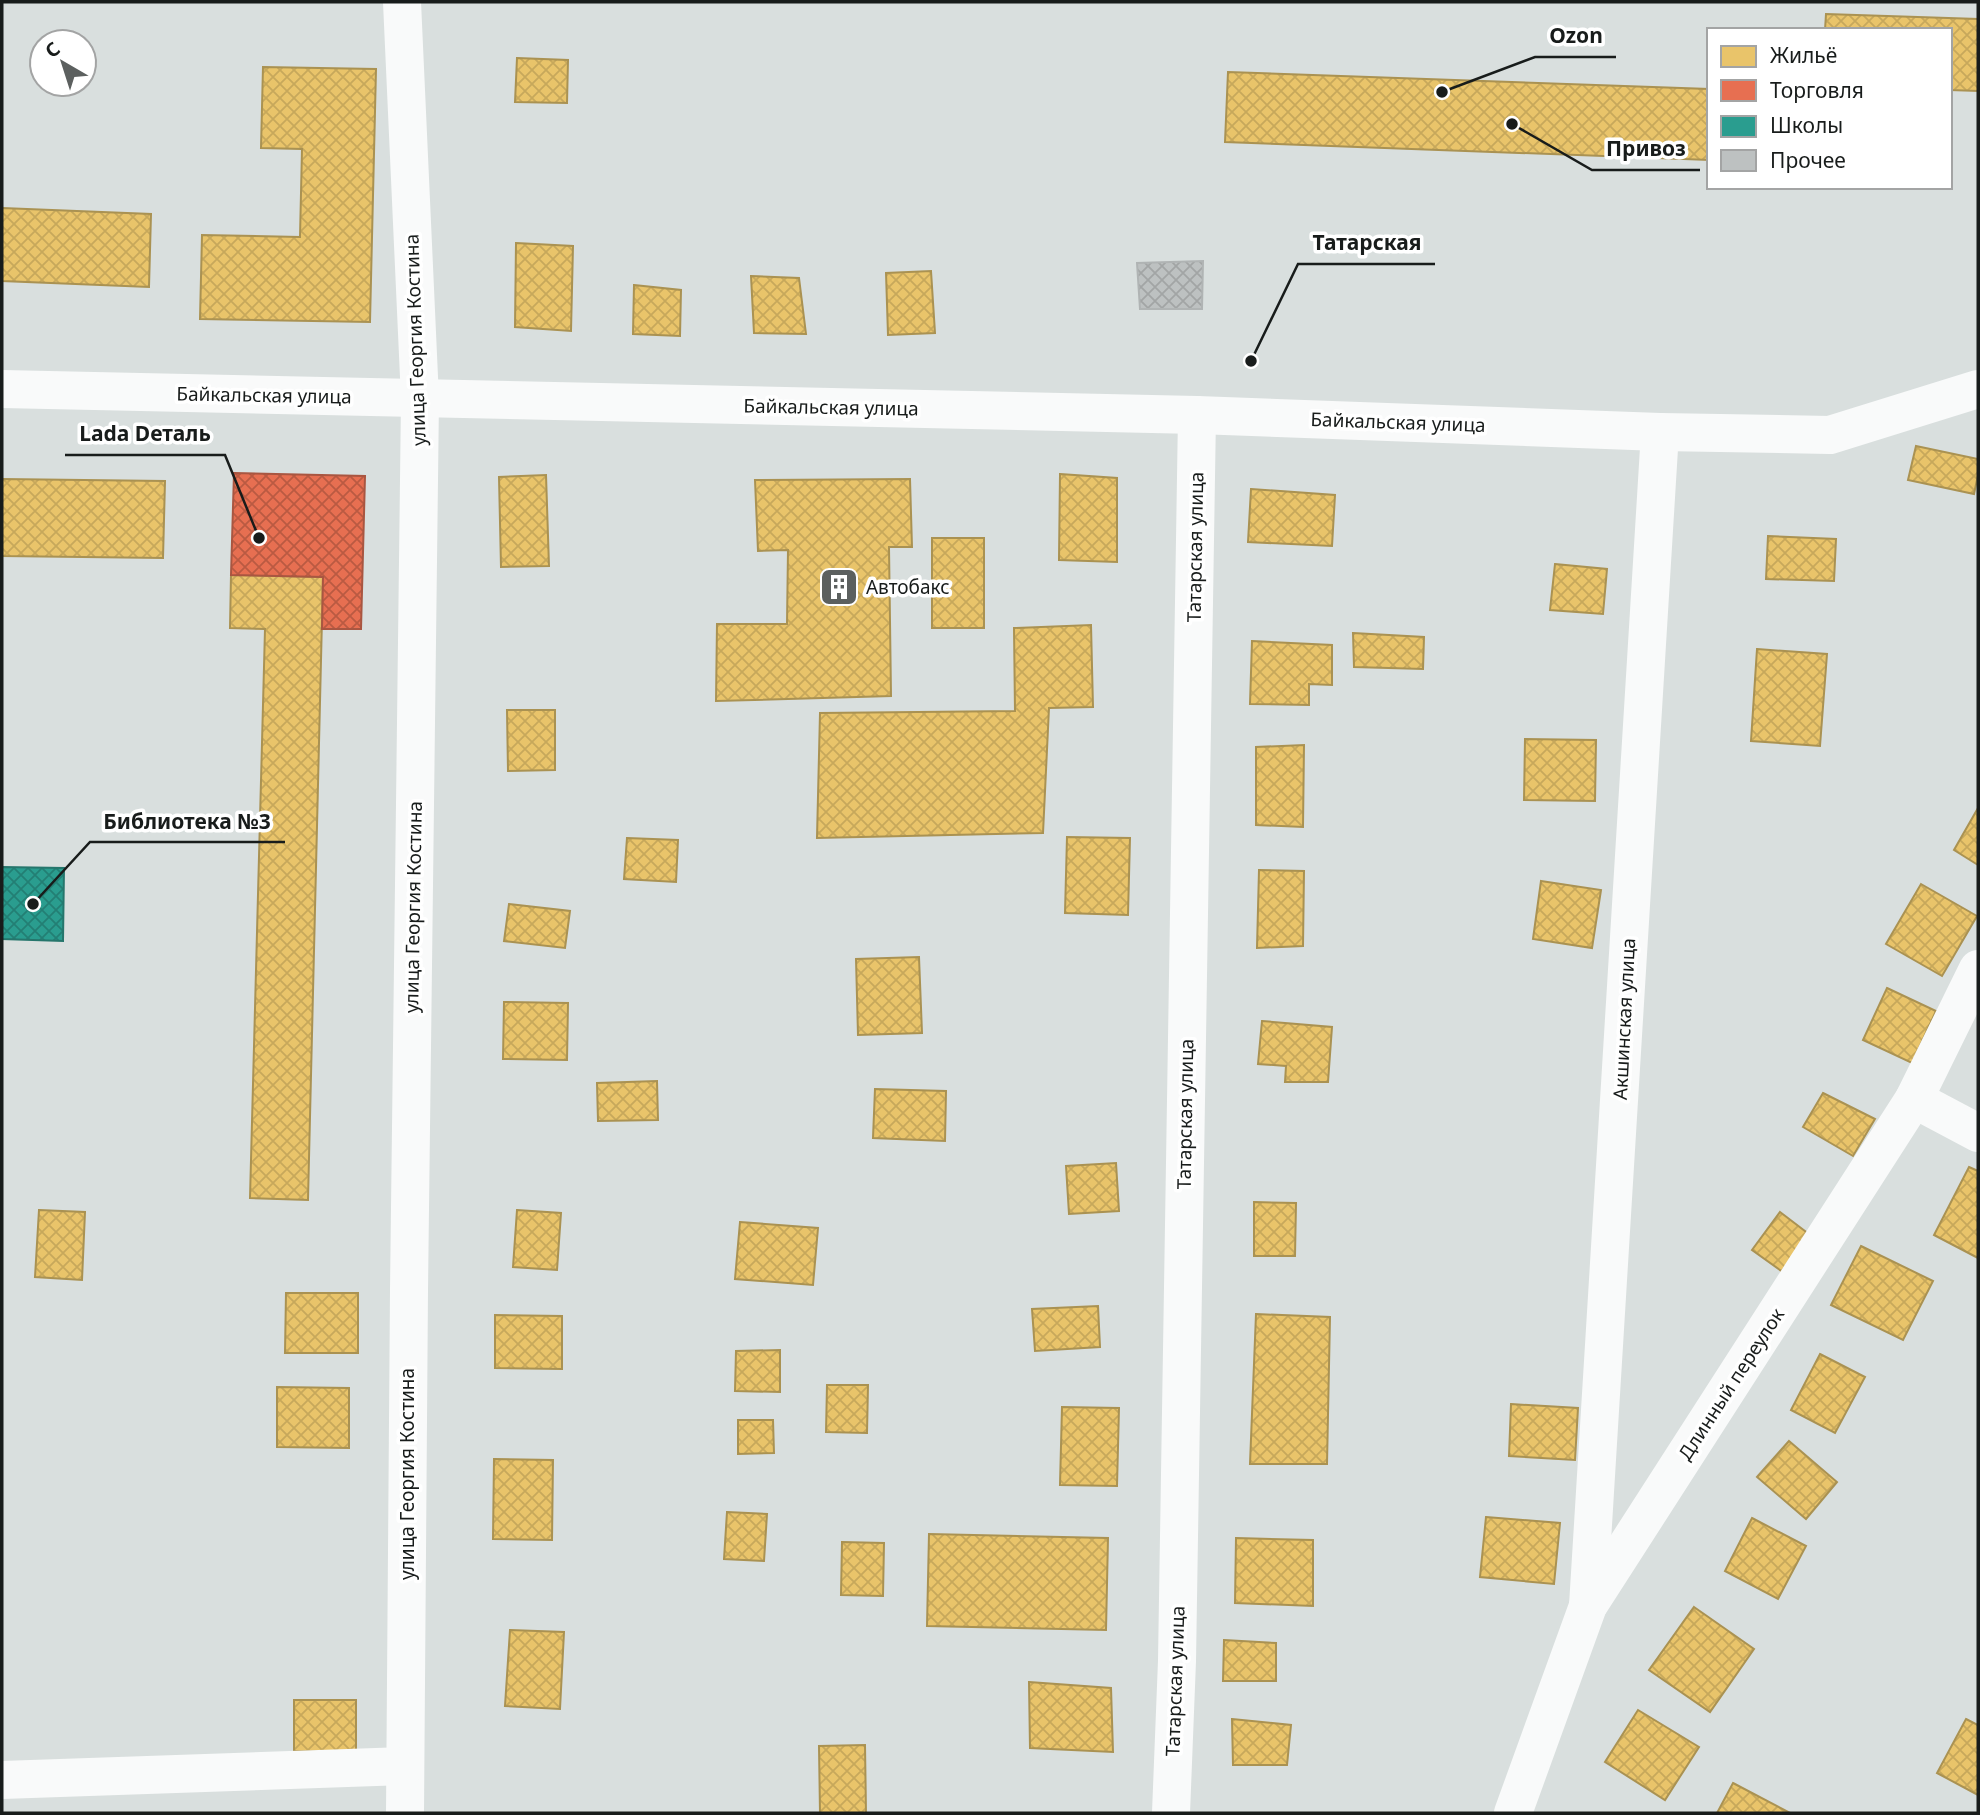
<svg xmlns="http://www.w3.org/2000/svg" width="1980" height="1815" viewBox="0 0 1980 1815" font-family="'Noto Sans',sans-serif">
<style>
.homes{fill:url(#homes-cross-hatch);stroke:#aa9252;stroke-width:2}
.shops{fill:url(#shops-cross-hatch);stroke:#a95641;stroke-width:2}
.schools{fill:url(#schools-cross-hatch);stroke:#25766c;stroke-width:2}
.building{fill:url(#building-cross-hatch);stroke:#b0b4b4;stroke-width:2}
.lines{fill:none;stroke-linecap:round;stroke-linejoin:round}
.street{stroke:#f9fafa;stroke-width:38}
.labels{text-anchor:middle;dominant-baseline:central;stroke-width:7;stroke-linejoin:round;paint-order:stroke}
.street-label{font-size:19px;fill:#181c1b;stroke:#fff}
.poi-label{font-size:19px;fill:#181c1b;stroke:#fff;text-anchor:start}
.leader{fill:none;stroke:#181c1b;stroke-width:2.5}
.callout-dot{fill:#181c1b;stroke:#fff;stroke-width:2.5}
.callout-label{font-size:21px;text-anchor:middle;font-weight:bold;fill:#181c1b;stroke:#fff;stroke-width:7;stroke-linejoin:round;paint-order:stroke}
</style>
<defs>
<pattern id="homes-cross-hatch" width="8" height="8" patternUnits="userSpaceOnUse" patternTransform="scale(1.75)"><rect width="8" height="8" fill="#e9c46a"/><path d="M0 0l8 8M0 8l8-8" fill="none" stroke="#c7a85b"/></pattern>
<pattern id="shops-cross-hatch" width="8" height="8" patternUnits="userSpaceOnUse" patternTransform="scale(1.75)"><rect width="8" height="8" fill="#e76f51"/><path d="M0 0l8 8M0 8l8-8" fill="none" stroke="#ba5a42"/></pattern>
<pattern id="schools-cross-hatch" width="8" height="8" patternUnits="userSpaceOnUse" patternTransform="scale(1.75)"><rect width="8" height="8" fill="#2a9d8f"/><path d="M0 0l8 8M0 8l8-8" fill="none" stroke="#237f74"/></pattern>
<pattern id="building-cross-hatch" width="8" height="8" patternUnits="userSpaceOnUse" patternTransform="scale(1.75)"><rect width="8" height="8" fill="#bdc1c1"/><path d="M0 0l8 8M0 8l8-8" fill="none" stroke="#a2a5a5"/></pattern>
</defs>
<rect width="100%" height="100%" fill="#d9dfde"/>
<g class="homes">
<polygon points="1826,14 1978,19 1978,91 1950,90 1950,30 1825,30"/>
<polygon points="517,58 568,60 567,103 515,102"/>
<polygon points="263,67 376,69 370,322 200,319 202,235 300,237 302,149 261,148"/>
<polygon points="1228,72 1709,89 1709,160 1225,142"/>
<polygon points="2,208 151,214 149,287 2,281"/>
<polygon points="516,243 573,246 571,331 515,327"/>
<polygon points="931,271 935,333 888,335 886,273"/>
<polygon points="751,276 799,278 806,334 754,333"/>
<polygon points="634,285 681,290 680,336 633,334"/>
<polygon points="1916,446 1978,459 1978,475 1974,494 1908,480"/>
<polygon points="1060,474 1117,478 1117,562 1059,560"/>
<polygon points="546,475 549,566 501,567 499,477"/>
<polygon points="2,479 165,481 163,558 2,556"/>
<polygon points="910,479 912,547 889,547 891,696 716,701 717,624 787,624 788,550 758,551 755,480"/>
<polygon points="1251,489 1335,495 1332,546 1248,542"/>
<polygon points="1768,536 1836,539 1834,581 1766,579"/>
<rect x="932" y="538" width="52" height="90"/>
<polygon points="1555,564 1607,569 1603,614 1550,610"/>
<polygon points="231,575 323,577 308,1200 250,1198 265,629 230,628"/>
<polygon points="1091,625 1093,707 1049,708 1043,833 817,838 820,713 1015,711 1014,628"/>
<polygon points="1353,633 1424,637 1423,669 1354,667"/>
<polygon points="1252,641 1332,645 1332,685 1309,684 1309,705 1250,704"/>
<polygon points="1757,649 1827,654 1820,746 1751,741"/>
<polygon points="507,710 555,710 555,770 508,771"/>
<polygon points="1525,739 1596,740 1595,801 1524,800"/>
<polygon points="1304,745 1303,827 1256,825 1256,747"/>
<polygon points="1978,808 1978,865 1954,850"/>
<polygon points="1067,837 1130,838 1128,915 1065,913"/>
<polygon points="627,838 678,840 676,882 624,879"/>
<polygon points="1259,870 1304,871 1303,946 1257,948"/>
<polygon points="1541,881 1601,890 1592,948 1533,939"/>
<polygon points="1921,884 1977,916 1942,976 1886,944"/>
<polygon points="509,904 570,911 565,948 504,941"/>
<polygon points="919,957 922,1033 858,1035 856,959"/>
<polygon points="1887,988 1936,1011 1912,1063 1863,1040"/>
<polygon points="504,1002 568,1003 567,1060 503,1059"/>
<polygon points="1262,1021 1332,1027 1328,1082 1285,1082 1286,1066 1258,1064"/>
<polygon points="657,1081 658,1120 598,1121 597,1083"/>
<polygon points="875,1089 946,1091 945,1141 873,1138"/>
<polygon points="1823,1093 1875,1119 1853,1156 1803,1127"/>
<polygon points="1116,1163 1119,1211 1069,1214 1066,1166"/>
<polygon points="1969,1167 1978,1171 1978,1258 1934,1235"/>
<polygon points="1254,1202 1296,1203 1295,1256 1254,1256"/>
<polygon points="39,1210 85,1212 82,1280 35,1277"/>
<polygon points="517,1210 561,1213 557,1270 513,1267"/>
<polygon points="1780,1212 1818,1241 1791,1278 1752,1250"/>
<polygon points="740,1222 818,1228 813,1285 735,1279"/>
<polygon points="1861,1246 1933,1281 1903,1340 1831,1305"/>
<polygon points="286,1293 358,1293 358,1353 285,1353"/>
<polygon points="1098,1306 1100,1347 1035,1351 1032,1309"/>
<polygon points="1256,1314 1330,1317 1327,1464 1250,1464"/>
<polygon points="495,1315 562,1316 562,1369 495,1368"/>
<polygon points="780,1350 780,1392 735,1391 736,1351"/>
<polygon points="1820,1354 1865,1377 1835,1433 1791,1410"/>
<polygon points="827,1385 868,1385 867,1433 826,1432"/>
<polygon points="277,1387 349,1388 349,1448 277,1447"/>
<polygon points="1511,1404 1578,1408 1575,1460 1509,1456"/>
<polygon points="1062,1407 1119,1408 1117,1486 1060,1485"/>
<polygon points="738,1420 773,1420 774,1453 738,1454"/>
<polygon points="1789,1441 1837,1482 1806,1519 1757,1477"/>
<polygon points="494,1459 553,1460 552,1540 493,1539"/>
<polygon points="727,1512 767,1514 764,1561 724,1559"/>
<polygon points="1486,1517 1560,1523 1554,1584 1480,1577"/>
<polygon points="1752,1518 1806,1546 1778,1599 1725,1571"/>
<polygon points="929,1534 1108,1538 1106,1630 927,1626"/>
<polygon points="1236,1538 1313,1540 1313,1606 1235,1603"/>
<polygon points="842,1542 884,1543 883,1596 841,1595"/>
<polygon points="1694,1607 1754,1649 1710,1712 1649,1670"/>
<polygon points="510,1630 564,1632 560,1709 505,1706"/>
<polygon points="1224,1640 1276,1643 1276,1681 1223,1681"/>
<polygon points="1029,1682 1111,1688 1113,1752 1030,1748"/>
<polygon points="294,1700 356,1700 356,1752 294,1751"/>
<polygon points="1638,1710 1699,1747 1665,1800 1605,1762"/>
<polygon points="1232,1719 1291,1725 1287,1765 1233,1765"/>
<polygon points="1966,1719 1978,1725 1978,1795 1937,1773"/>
<polygon points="865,1745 866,1813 820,1813 819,1746"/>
<polygon points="1733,1783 1790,1813 1717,1813"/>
</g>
<polygon class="shops" points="234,473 365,476 361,629 322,629 323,577 231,575"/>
<polygon class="schools" points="2,867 64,868 63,941 2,939"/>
<polygon class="building" points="1203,261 1202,309 1140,309 1137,263"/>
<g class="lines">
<g class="street">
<polyline points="402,2 420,399 409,1290 405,1813"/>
<polyline points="2,389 1197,415 1660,432 1830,435 1978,389"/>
<polyline points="1914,1099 1978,1133"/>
<polyline points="1588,1606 1660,432"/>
<polyline points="2,1780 405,1766"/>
<polyline points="1171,1813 1177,1661 1197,415"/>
<polyline points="1513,1813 1588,1606 1914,1099 1978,969"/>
</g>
</g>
<defs>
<symbol id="building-square" viewBox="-11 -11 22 22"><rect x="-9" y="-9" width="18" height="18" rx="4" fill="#5c605f" stroke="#fff"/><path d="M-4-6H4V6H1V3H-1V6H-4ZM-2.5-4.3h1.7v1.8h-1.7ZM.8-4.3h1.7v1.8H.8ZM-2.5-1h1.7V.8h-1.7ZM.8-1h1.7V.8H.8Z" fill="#fff"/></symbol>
</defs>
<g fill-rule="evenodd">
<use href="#building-square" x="817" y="565" width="44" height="44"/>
</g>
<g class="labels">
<g class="street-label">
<text transform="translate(415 340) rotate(-92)">улица Георгия Костина</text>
<text transform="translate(264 395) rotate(1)">Байкальская улица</text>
<text transform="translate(831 407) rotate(1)">Байкальская улица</text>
<text transform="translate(1398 422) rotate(2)">Байкальская улица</text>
<text transform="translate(1195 547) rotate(-89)">Татарская улица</text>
<text transform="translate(413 907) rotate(-89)">улица Георгия Костина</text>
<text transform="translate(1624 1019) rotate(-87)">Акшинская улица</text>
<text transform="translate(1185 1114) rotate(-89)">Татарская улица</text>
<text transform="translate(1731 1384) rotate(-57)">Длинный переулок</text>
<text transform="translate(407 1474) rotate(-90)">улица Георгия Костина</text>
<text transform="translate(1175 1681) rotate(-88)">Татарская улица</text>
</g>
<g class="poi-label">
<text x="866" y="587">Автобакс</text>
</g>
</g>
<path class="leader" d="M1442 92L1535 57H1616M1512 124L1592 170H1700M1251 361L1298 264H1435M259 538L225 455H65M33 904L90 842H285"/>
<g class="callout-dot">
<circle cx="1442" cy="92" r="7"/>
<circle cx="1512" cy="124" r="7"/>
<circle cx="1251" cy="361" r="7"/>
<circle cx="259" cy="538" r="7"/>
<circle cx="33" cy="904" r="7"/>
</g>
<g class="callout-label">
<text x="1576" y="43">Ozon</text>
<text x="1646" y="156">Привоз</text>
<text x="1367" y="250">Татарская</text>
<text x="145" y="441">Lada Dеталь</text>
<text x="187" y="829">Библиотека №3</text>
</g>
<rect width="1980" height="1815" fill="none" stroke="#181c1b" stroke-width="7"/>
<rect x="1707" y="28" width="245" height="161" fill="#ffffff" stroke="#a3a4a4" stroke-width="2"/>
<rect x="1721" y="46" width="35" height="21" fill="#e9c46a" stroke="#a3a4a4" stroke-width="2"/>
<text x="1770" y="63" font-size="21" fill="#181c1b">Жильё</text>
<rect x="1721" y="80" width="35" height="21" fill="#e76f51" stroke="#a3a4a4" stroke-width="2"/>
<text x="1770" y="98" font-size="21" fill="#181c1b">Торговля</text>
<rect x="1721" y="116" width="35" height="21" fill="#2a9d8f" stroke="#a3a4a4" stroke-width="2"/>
<text x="1770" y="133" font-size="21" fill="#181c1b">Школы</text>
<rect x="1721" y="150" width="35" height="21" fill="#bdc1c1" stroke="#a3a4a4" stroke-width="2"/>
<text x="1770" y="168" font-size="21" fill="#181c1b">Прочее</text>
<g transform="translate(63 63) rotate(321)"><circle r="33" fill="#ffffff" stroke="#a3a4a4" stroke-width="2"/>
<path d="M0-5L12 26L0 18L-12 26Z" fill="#5c605f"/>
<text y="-10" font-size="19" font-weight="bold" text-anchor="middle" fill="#181c1b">С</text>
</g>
</svg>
